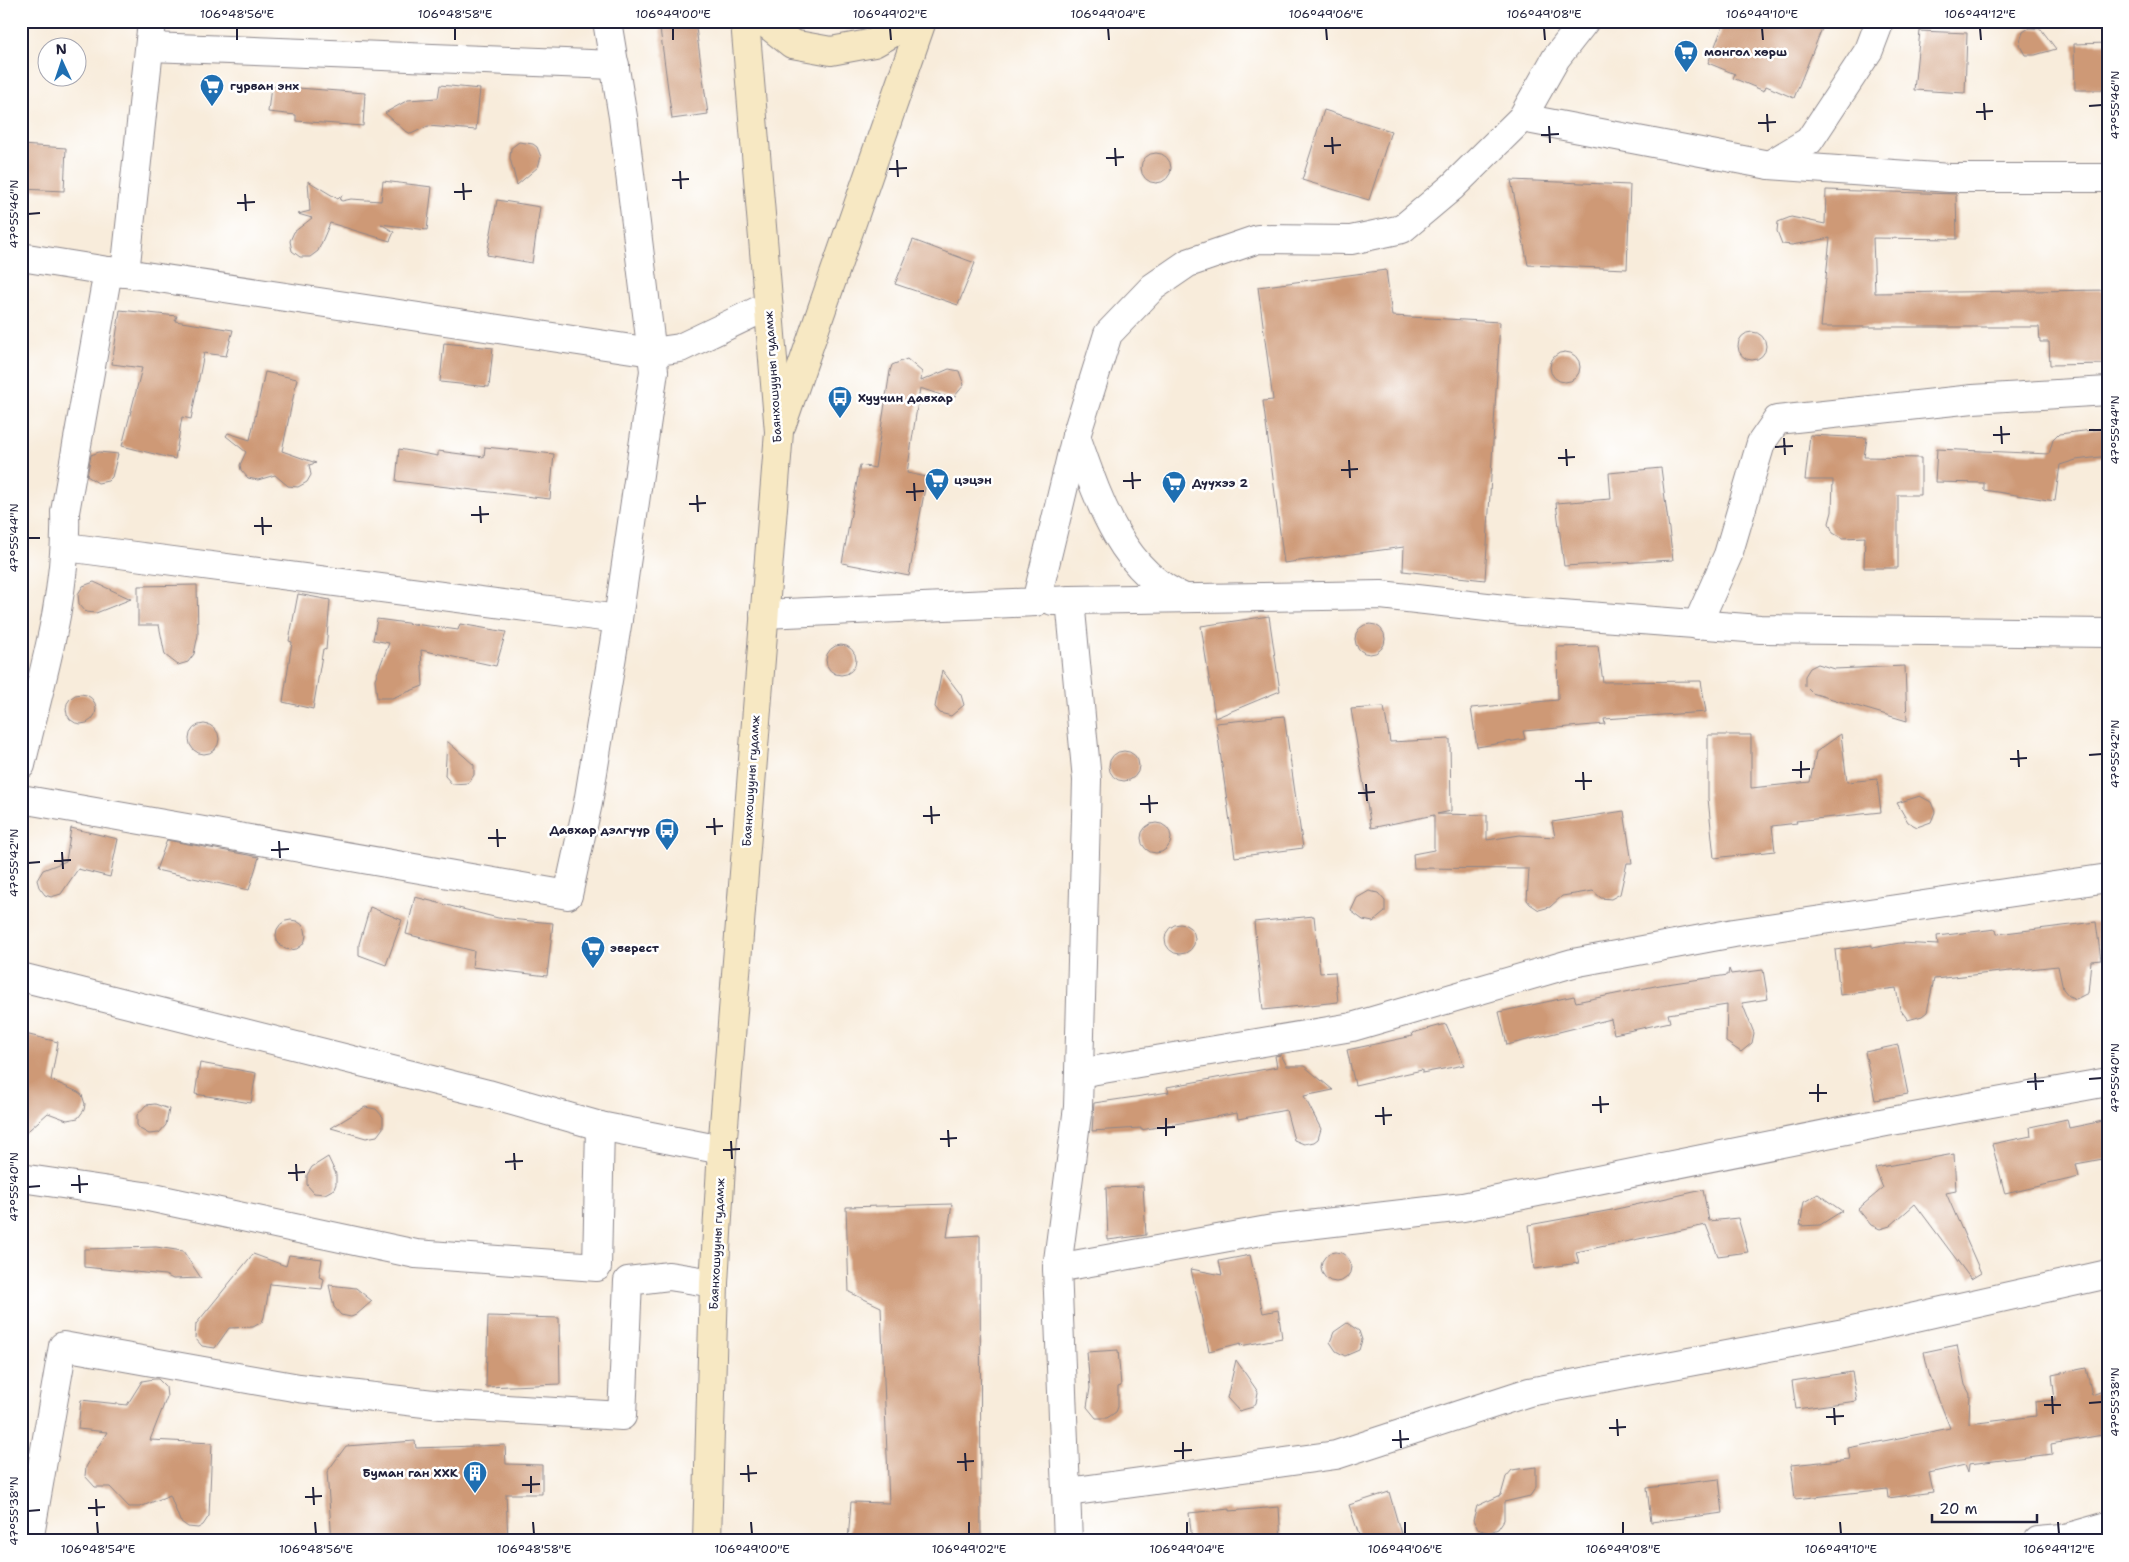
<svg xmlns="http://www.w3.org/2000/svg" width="2129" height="1562" viewBox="0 0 2129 1562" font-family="'Shantell Sans',sans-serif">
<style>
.building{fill:#ce9976}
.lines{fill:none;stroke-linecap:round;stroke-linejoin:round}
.street-casing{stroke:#8d878b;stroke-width:30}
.secondary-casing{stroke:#8d878b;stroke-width:30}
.street{stroke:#fff;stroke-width:28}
.secondary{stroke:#f7e8c3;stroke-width:28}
.ticks{fill:none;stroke:#22223b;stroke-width:2}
.labels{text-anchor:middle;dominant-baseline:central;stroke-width:5;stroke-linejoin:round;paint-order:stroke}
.poi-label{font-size:12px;font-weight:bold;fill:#22223b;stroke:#fff;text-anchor:start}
.street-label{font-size:12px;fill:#22223b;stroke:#fff}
.neatline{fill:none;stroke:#22223b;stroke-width:2}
.ticks-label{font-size:12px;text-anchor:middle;fill:#22223b}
</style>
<rect width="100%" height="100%" fill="#fff"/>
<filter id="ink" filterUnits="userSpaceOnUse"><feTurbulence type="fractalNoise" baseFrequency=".02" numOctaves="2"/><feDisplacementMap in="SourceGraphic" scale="10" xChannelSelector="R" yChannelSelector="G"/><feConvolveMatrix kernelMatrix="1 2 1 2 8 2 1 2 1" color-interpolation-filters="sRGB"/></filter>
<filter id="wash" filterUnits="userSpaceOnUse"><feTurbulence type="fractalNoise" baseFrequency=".0096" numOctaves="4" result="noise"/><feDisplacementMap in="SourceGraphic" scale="20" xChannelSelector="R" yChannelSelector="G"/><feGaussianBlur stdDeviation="1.12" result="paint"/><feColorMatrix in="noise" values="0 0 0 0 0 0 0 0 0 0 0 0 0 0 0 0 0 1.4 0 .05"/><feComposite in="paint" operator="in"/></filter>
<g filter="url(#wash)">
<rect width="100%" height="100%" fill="#f8ecdb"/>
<g id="blocks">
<g class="building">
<polygon points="659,21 695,21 708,114 672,119"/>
<polygon points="1725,21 1825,21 1794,98 1766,86 1764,91 1733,78 1735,74 1708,63"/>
<polygon points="2029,28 2041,29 2056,49 2035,55 2025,55 2019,44 2023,32"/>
<polygon points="1920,31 1967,33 1965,93 1914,90"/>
<polygon points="2108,43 2108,90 2075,90 2074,44"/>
<polygon points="440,85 480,89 476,130 428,126 411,134 404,130 385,113 408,100 438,98"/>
<polygon points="271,86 365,93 363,126 296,121 296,115 268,112"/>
<polygon points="1324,110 1391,131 1369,200 1302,180"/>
<polygon points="519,142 533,144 537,147 541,157 538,167 517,185 510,158 511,148"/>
<polygon points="21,145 66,148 64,191 21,189"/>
<circle cx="1156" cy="168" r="15"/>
<polygon points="1511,180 1630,185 1627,269 1528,265"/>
<polygon points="308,181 338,199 342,195 340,200 342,201 351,199 381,201 383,181 432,187 427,230 381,224 394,232 390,241 330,223 318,251 310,257 300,257 292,251 290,241 294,232 312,218 298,214 310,211"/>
<polygon points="1826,190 1956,194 1957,239 1873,238 1875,293 2108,290 2108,364 2050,365 2049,342 2040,342 2039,327 1821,327 1830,238 1792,245 1782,244 1777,231 1778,222 1791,217 1825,224"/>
<polygon points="497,200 540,207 532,263 487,255"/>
<polygon points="913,240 975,263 958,305 895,284"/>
<polygon points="1386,270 1392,316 1500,322 1485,580 1403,571 1404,547 1284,563 1263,401 1273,400 1258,287"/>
<polygon points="120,310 177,316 175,321 233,330 226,356 204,353 191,419 182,417 175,459 122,446 142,368 112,364"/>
<circle cx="1752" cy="346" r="14"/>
<polygon points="444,343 493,348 489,387 440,382"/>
<circle cx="1565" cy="367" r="15"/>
<polygon points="907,359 922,372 921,381 949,369 959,371 964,385 954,397 947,397 920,388 907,473 927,477 909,576 842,563 860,465 875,468 890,371 892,365"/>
<polygon points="265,372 297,379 282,451 316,463 309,465 311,475 307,482 298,487 288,486 275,475 258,480 248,478 241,470 240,465 246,452 226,436 228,433 250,440"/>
<polygon points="2108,428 2108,456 2076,460 2060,465 2055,501 1984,490 1984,483 1935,482 1937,449 2049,454 2053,440 2059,434"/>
<polygon points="1810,435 1867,438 1864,457 1921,458 1921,495 1898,495 1898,568 1864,568 1865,537 1842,538 1833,533 1829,523 1832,512 1833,480 1805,480"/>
<polygon points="485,447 554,454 550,499 396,481 399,449 438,456 438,451 484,457"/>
<polygon points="99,452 118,454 112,477 108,481 98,483 87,476 91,455"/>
<polygon points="1661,468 1673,560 1564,566 1556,503 1611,499 1609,473"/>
<polygon points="94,582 131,599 96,613 86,612 79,604 78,594 83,586"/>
<polygon points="197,585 198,635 194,654 188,662 178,665 165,655 159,625 138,625 138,586"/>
<polygon points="298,594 330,600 326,650 323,649 313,709 283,702 292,642 289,641"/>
<polygon points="1269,616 1280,691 1215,718 1201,626"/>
<polygon points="377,619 458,630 460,624 506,632 496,666 421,650 423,686 392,698 377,698 375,679 389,643 373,640"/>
<circle cx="1370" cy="639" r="15"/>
<circle cx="841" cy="660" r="15"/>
<polygon points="1598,646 1603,682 1701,681 1706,712 1604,719 1605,724 1523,731 1525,739 1477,747 1471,708 1558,700 1557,647"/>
<polygon points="1818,664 1834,669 1905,666 1907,721 1812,693 1805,686 1805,676 1810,668"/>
<polygon points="942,670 961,695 964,705 951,716 940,713 935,707"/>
<circle cx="81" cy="709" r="15"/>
<polygon points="1384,707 1390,742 1450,739 1451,811 1437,814 1487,815 1487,840 1520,835 1555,837 1552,822 1624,811 1632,863 1627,863 1620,894 1611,899 1601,898 1593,891 1562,896 1550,907 1539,910 1530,904 1527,900 1529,869 1414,868 1413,854 1434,850 1434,815 1371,828 1351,709"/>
<polygon points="1284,716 1303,848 1235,857 1216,723"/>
<circle cx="204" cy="739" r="15"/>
<polygon points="1841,734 1847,782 1877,779 1881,812 1796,821 1797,823 1772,826 1775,851 1714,858 1708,798 1708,735 1751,735 1751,788 1810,782 1816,752"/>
<polygon points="447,741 474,765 474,775 468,783 452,784 445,776"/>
<circle cx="1124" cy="766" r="15"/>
<polygon points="1920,796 1931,802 1935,812 1931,822 1917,827 1908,822 1897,803"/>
<circle cx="1156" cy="838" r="15"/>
<polygon points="71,828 118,839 110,877 78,869 61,894 51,897 45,895 39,887 37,880 43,870 66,861"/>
<polygon points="167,840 259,857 249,890 156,870"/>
<polygon points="1369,891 1378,893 1385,901 1385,912 1373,922 1363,920 1351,911 1357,898"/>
<polygon points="415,897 498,918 553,923 547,976 472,967 474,951 406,934"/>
<polygon points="370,907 402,920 386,965 359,955 359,944"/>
<polygon points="1314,916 1320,973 1335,972 1338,1002 1263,1010 1254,922"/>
<circle cx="291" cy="935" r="15"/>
<polygon points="2096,922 2101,960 2091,961 2088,993 2076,999 2069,996 2063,989 2058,966 1934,979 1927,1012 1922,1016 1908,1020 1900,1009 1896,988 1840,995 1835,950 1872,945 1872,948 1900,943 1938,945 1937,936 1996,929 1997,934"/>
<circle cx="1180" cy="939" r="15"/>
<polygon points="1729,969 1731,974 1763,970 1768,999 1742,1003 1754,1033 1752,1043 1741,1052 1726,1042 1727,1005 1668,1014 1670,1022 1614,1034 1611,1019 1507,1045 1499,1012 1574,996 1576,1002 1660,985 1728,975"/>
<polygon points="1446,1024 1464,1065 1422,1073 1422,1070 1355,1085 1347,1050 1413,1036 1412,1033"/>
<polygon points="21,1033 58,1042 51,1080 78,1092 82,1095 85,1104 84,1110 78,1118 67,1120 48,1113 21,1137"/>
<polygon points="1898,1045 1908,1094 1875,1100 1865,1052"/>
<polygon points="1281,1055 1287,1066 1304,1066 1333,1090 1304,1096 1321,1129 1318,1139 1314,1142 1304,1144 1294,1140 1286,1110 1238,1119 1237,1113 1141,1130 1141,1128 1092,1131 1094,1103 1169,1092 1167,1087 1277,1067 1275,1056"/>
<polygon points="200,1063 256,1073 251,1103 195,1094"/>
<polygon points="155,1104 169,1109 166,1125 159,1133 149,1134 140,1129 137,1125 137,1115 146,1105"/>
<polygon points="365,1107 376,1109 383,1117 383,1128 377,1136 366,1138 331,1128"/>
<polygon points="2067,1119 2069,1128 2108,1120 2108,1158 2076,1164 2079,1177 2005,1194 1992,1144 2031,1136 2030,1127"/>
<polygon points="1954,1154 1956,1191 1946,1193 1981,1273 1971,1279 1915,1204 1890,1226 1880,1229 1871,1225 1858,1209 1883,1188 1875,1168"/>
<polygon points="328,1157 336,1174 336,1184 334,1189 325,1194 314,1193 307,1185 307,1175 312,1167"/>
<polygon points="1143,1186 1146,1235 1108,1240 1106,1188"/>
<polygon points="1703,1190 1709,1221 1738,1218 1748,1252 1718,1256 1706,1225 1576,1252 1579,1263 1534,1269 1529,1225 1612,1210"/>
<polygon points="1818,1194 1842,1211 1820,1225 1800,1226 1804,1202"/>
<polygon points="952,1204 947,1237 980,1235 981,1541 848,1541 851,1502 889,1503 881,1307 849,1292 846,1207"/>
<polygon points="156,1247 183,1251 201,1278 173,1279 165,1275 84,1267 84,1249"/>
<circle cx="1336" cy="1267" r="15"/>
<polygon points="253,1254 286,1266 289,1255 322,1259 319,1277 324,1279 322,1289 270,1284 264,1317 262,1322 253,1327 229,1328 215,1348 202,1346 195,1338 196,1324"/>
<polygon points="1250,1255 1263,1313 1278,1310 1282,1338 1240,1346 1241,1343 1209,1351 1191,1269 1222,1275 1219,1261"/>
<polygon points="329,1285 356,1288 372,1301 356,1315 351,1317 341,1315 334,1307"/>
<polygon points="488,1316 559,1318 560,1384 486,1387"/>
<polygon points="1347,1323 1359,1331 1362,1340 1359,1350 1345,1356 1336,1351 1330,1342 1334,1332"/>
<polygon points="1957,1345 1965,1385 1970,1394 1969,1424 2036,1416 2035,1402 2055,1400 2052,1375 2086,1368 2092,1395 2108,1389 2108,1434 2051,1444 2052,1454 1969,1464 1968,1473 1965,1465 1929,1473 1933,1492 1888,1498 1887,1489 1795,1499 1791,1465 1850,1459 1848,1448 1950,1428 1929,1374 1924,1352"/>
<polygon points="1118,1350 1121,1386 1118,1387 1118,1407 1116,1412 1107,1418 1096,1418 1087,1407 1090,1388 1087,1352"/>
<polygon points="1236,1360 1258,1392 1256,1403 1253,1407 1239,1411 1227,1398"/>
<polygon points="1852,1372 1857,1401 1796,1409 1792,1381"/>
<polygon points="154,1379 158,1379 166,1387 167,1397 150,1440 212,1443 209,1516 203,1525 198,1528 188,1527 180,1521 170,1495 140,1507 129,1507 110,1487 95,1487 85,1476 86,1467 107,1432 78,1429 81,1400 127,1405 142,1381"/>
<polygon points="415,1441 416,1448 505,1445 506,1464 542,1465 542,1494 506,1494 508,1541 332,1541 327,1472 346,1446"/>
<polygon points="1536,1467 1536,1487 1530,1496 1504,1502 1504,1520 1498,1529 1488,1533 1478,1529 1473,1520 1477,1506 1501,1495 1506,1477 1512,1470"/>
<polygon points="1719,1479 1723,1513 1651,1522 1647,1488"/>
<polygon points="1389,1492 1403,1541 1361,1541 1349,1505"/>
<polygon points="1279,1507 1281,1541 1192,1541 1189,1513 1230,1509 1230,1511"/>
</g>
</g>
</g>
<g filter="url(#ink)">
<use href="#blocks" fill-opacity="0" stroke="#8d878b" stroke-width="1"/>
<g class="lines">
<defs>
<g id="street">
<polyline points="150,47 615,65"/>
<polyline points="1522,118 1769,165 1950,178 2108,178"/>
<polyline points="1769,165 1809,141 1869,50 1880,21"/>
<polyline points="21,257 108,271"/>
<polyline points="125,273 652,352 680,348 768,306"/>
<path d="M 1076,436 C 1097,496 1121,573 1185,598"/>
<polyline points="66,547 618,619"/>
<polyline points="1070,600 1381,595 1522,611 1760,629 2108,633"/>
<polyline points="1053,601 1070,600 1087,780 1078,1107 1057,1268 1068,1541"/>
<polyline points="764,614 1036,602 1076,436 1108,334 1153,287 1188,263 1258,239 1351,240 1402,229 1452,187 1522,118 1556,58 1585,21"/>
<polyline points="1697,625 1728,555 1761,443 1777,420 1973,399 2108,391"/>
<path d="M 21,765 C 40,683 68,597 65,512 L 108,271 L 125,273 L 152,21"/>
<polyline points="21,799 568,895 588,803 618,619 654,371 623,117 607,21"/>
<polyline points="21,977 488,1094 600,1126 722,1150"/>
<polyline points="1079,1073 1352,1027 1573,963 1734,933 2108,878"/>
<polyline points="21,1178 144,1196 416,1254 597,1267 600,1126"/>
<polyline points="1057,1268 1273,1229 1463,1207 1886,1122 2108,1082"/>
<polyline points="1068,1492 1336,1455 1529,1392 1844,1333 2108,1274"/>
<polyline points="29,1541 63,1346 299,1388 441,1405 622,1416 628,1281 669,1276 714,1283"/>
<polyline points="2038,1541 2062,1539 2108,1526"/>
</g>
<g id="secondary">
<polyline points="763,21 792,44 831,51 874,43 914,21"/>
<polyline points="782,424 922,21"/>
<polyline points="707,1541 714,1283 722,1150 779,432 745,21"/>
</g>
</defs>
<use href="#street" class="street-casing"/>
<use href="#secondary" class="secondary-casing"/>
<use href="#street" class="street"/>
<use href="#secondary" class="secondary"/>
</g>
</g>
<path class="ticks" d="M 237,28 L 237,40M 455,28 L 455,40M 673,28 L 673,40M 890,28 L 891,40M 1108,28 L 1109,40M 1326,28 L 1327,40M 1544,28 L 1545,40M 1762,28 L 1763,40M 1980,28 L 1981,40M 1984,103 L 1985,120M 2089,106 L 2102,105M 1976,112 L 1993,111M 1767,114 L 1768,132M 1758,123 L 1776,122M 1549,126 L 1550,143M 1541,135 L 1559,134M 1332,137 L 1333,154M 1324,146 L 1341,145M 1115,148 L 1116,166M 1106,158 L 1124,157M 897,160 L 898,177M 889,169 L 907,168M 680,171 L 681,189M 672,180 L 689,179M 463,183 L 464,200M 454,192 L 472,191M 245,194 L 246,211M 237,203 L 255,202M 28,214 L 40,213M 2001,426 L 2002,444M 2089,430 L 2102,430M 1993,435 L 2010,434M 1784,438 L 1785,455M 1775,447 L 1793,446M 1566,449 L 1567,466M 1558,458 L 1575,457M 1349,460 L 1350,478M 1341,470 L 1358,469M 1132,472 L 1133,489M 1123,481 L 1141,480M 914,483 L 915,501M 906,492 L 924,491M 697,495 L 698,512M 689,504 L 706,503M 480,506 L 481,523M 471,515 L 489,514M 262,517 L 263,535M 254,526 L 272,526M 28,538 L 40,538M 2018,750 L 2019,767M 2089,755 L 2102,754M 2010,759 L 2027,758M 1801,761 L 1801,778M 1792,770 L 1810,769M 1583,772 L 1584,790M 1575,781 L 1592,781M 1366,784 L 1367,801M 1358,793 L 1375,792M 1149,795 L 1150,813M 1140,804 L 1158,803M 931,806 L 932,824M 923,816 L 940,815M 714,818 L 715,835M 706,827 L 723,826M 497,829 L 498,847M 488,838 L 506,838M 279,841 L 280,858M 271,850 L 289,849M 62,852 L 63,869M 54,861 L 71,860M 28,863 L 40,862M 2035,1073 L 2036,1090M 2089,1079 L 2102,1078M 2027,1082 L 2044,1081M 1818,1084 L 1818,1102M 1809,1093 L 1827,1093M 1600,1096 L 1601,1113M 1592,1105 L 1609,1104M 1383,1107 L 1384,1125M 1375,1116 L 1392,1115M 1166,1118 L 1166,1136M 1157,1128 L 1175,1127M 948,1130 L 949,1147M 940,1139 L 957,1138M 731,1141 L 732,1159M 723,1150 L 740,1149M 514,1153 L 515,1170M 505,1162 L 523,1161M 296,1164 L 297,1181M 288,1173 L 305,1172M 79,1175 L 80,1193M 71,1185 L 88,1184M 28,1187 L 40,1186M 2052,1396 L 2053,1414M 2089,1403 L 2102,1402M 2044,1405 L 2061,1405M 1834,1408 L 1835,1425M 1826,1417 L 1844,1416M 1617,1419 L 1618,1436M 1609,1428 L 1626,1427M 1400,1430 L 1401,1448M 1392,1440 L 1409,1439M 1183,1442 L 1183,1459M 1174,1451 L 1192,1450M 965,1453 L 966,1471M 957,1462 L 974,1461M 748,1465 L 749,1482M 740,1474 L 757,1473M 531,1476 L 531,1493M 522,1485 L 540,1484M 313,1487 L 314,1505M 305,1497 L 322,1496M 96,1499 L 97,1516M 88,1508 L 105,1507M 28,1511 L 40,1510M 97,1522 L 98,1534M 315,1522 L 316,1534M 533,1522 L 534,1534M 751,1522 L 752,1534M 969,1522 L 969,1534M 1187,1522 L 1187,1534M 1405,1522 L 1405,1534M 1623,1522 L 1623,1534M 1840,1522 L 1841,1534M 2058,1522 L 2059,1534"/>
<defs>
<symbol id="supermarket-pin" viewBox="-11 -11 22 30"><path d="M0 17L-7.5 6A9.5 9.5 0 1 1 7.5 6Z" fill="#1f6fb2" stroke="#fff"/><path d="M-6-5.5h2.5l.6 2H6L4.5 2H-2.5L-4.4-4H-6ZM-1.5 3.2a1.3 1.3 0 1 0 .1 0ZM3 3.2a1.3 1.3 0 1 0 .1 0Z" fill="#fff"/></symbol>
<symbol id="bus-pin" viewBox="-11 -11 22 30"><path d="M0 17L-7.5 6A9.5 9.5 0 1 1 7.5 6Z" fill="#1f6fb2" stroke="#fff"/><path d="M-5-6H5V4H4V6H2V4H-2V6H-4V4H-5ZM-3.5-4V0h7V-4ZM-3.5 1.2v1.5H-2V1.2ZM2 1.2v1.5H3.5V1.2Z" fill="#fff"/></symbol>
<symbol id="building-pin" viewBox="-11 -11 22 30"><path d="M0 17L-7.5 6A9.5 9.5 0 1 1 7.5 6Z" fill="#1f6fb2" stroke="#fff"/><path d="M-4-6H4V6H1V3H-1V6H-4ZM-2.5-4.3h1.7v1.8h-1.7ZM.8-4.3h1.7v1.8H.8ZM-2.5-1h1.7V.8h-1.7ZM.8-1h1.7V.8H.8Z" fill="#fff"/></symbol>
</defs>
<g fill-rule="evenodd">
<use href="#supermarket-pin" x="1672" y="38" width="28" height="38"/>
<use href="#supermarket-pin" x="198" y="72" width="28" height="38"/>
<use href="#bus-pin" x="826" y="384" width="28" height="38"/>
<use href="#supermarket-pin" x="923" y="466" width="28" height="38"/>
<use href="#supermarket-pin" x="1160" y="469" width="28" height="38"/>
<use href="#bus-pin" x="653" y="816" width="28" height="38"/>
<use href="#supermarket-pin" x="579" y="934" width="28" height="38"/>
<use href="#building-pin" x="461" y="1459" width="28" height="38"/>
</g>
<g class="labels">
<g class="poi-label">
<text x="1704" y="52">монгол хөрш</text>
<text x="230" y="86">гурван энх</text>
<text x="858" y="398">Хуучин давхар</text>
<text x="954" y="480">цэцэн</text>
<text x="1192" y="483">Дүүхээ 2</text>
<text x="650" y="830" text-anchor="end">Давхар дэлгүүр</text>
<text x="610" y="948">эверест</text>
<text x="458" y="1473" text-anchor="end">Буман ган ХХК</text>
</g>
<g class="street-label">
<text transform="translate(773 377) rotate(-94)">Баянхошууны гудамж</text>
<text transform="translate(751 781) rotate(-86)">Баянхошууны гудамж</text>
<text transform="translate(717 1244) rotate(-87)">Баянхошууны гудамж</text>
</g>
</g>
<rect width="2129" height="1562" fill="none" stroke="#fff" stroke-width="55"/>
<g transform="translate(62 62) rotate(357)"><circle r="24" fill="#ffffff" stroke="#a7a7b1"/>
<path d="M0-4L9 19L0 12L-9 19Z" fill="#1f6fb2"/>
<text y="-8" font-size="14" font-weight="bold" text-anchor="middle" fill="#22223b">N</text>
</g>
<path d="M1932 1514v8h105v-8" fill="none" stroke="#22223b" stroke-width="2.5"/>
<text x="1939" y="1514" font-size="15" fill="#22223b" stroke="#ffffff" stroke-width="4" paint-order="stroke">20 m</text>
<rect x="28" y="28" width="2074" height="1506" class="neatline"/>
<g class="ticks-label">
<text x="237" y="18">106°48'56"E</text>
<text x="455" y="18">106°48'58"E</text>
<text x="673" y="18">106°49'00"E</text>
<text x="890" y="18">106°49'02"E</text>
<text x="1108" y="18">106°49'04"E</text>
<text x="1326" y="18">106°49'06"E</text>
<text x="1544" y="18">106°49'08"E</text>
<text x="1762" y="18">106°49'10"E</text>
<text x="1980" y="18">106°49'12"E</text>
<text transform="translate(2115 105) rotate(-90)" y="4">47°55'46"N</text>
<text transform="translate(14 214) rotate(-90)" y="4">47°55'46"N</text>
<text transform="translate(2115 430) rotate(-90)" y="4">47°55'44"N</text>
<text transform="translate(14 538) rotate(-90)" y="4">47°55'44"N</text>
<text transform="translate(2115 754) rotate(-90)" y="4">47°55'42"N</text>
<text transform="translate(14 863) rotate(-90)" y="4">47°55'42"N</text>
<text transform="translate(2115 1078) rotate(-90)" y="4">47°55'40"N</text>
<text transform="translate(14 1187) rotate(-90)" y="4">47°55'40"N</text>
<text transform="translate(2115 1402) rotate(-90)" y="4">47°55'38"N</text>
<text transform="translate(14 1511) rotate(-90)" y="4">47°55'38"N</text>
<text x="98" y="1553">106°48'54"E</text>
<text x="316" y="1553">106°48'56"E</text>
<text x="534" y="1553">106°48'58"E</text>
<text x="752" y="1553">106°49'00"E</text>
<text x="969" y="1553">106°49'02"E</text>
<text x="1187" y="1553">106°49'04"E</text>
<text x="1405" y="1553">106°49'06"E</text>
<text x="1623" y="1553">106°49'08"E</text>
<text x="1841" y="1553">106°49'10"E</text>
<text x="2059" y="1553">106°49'12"E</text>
</g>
</svg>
